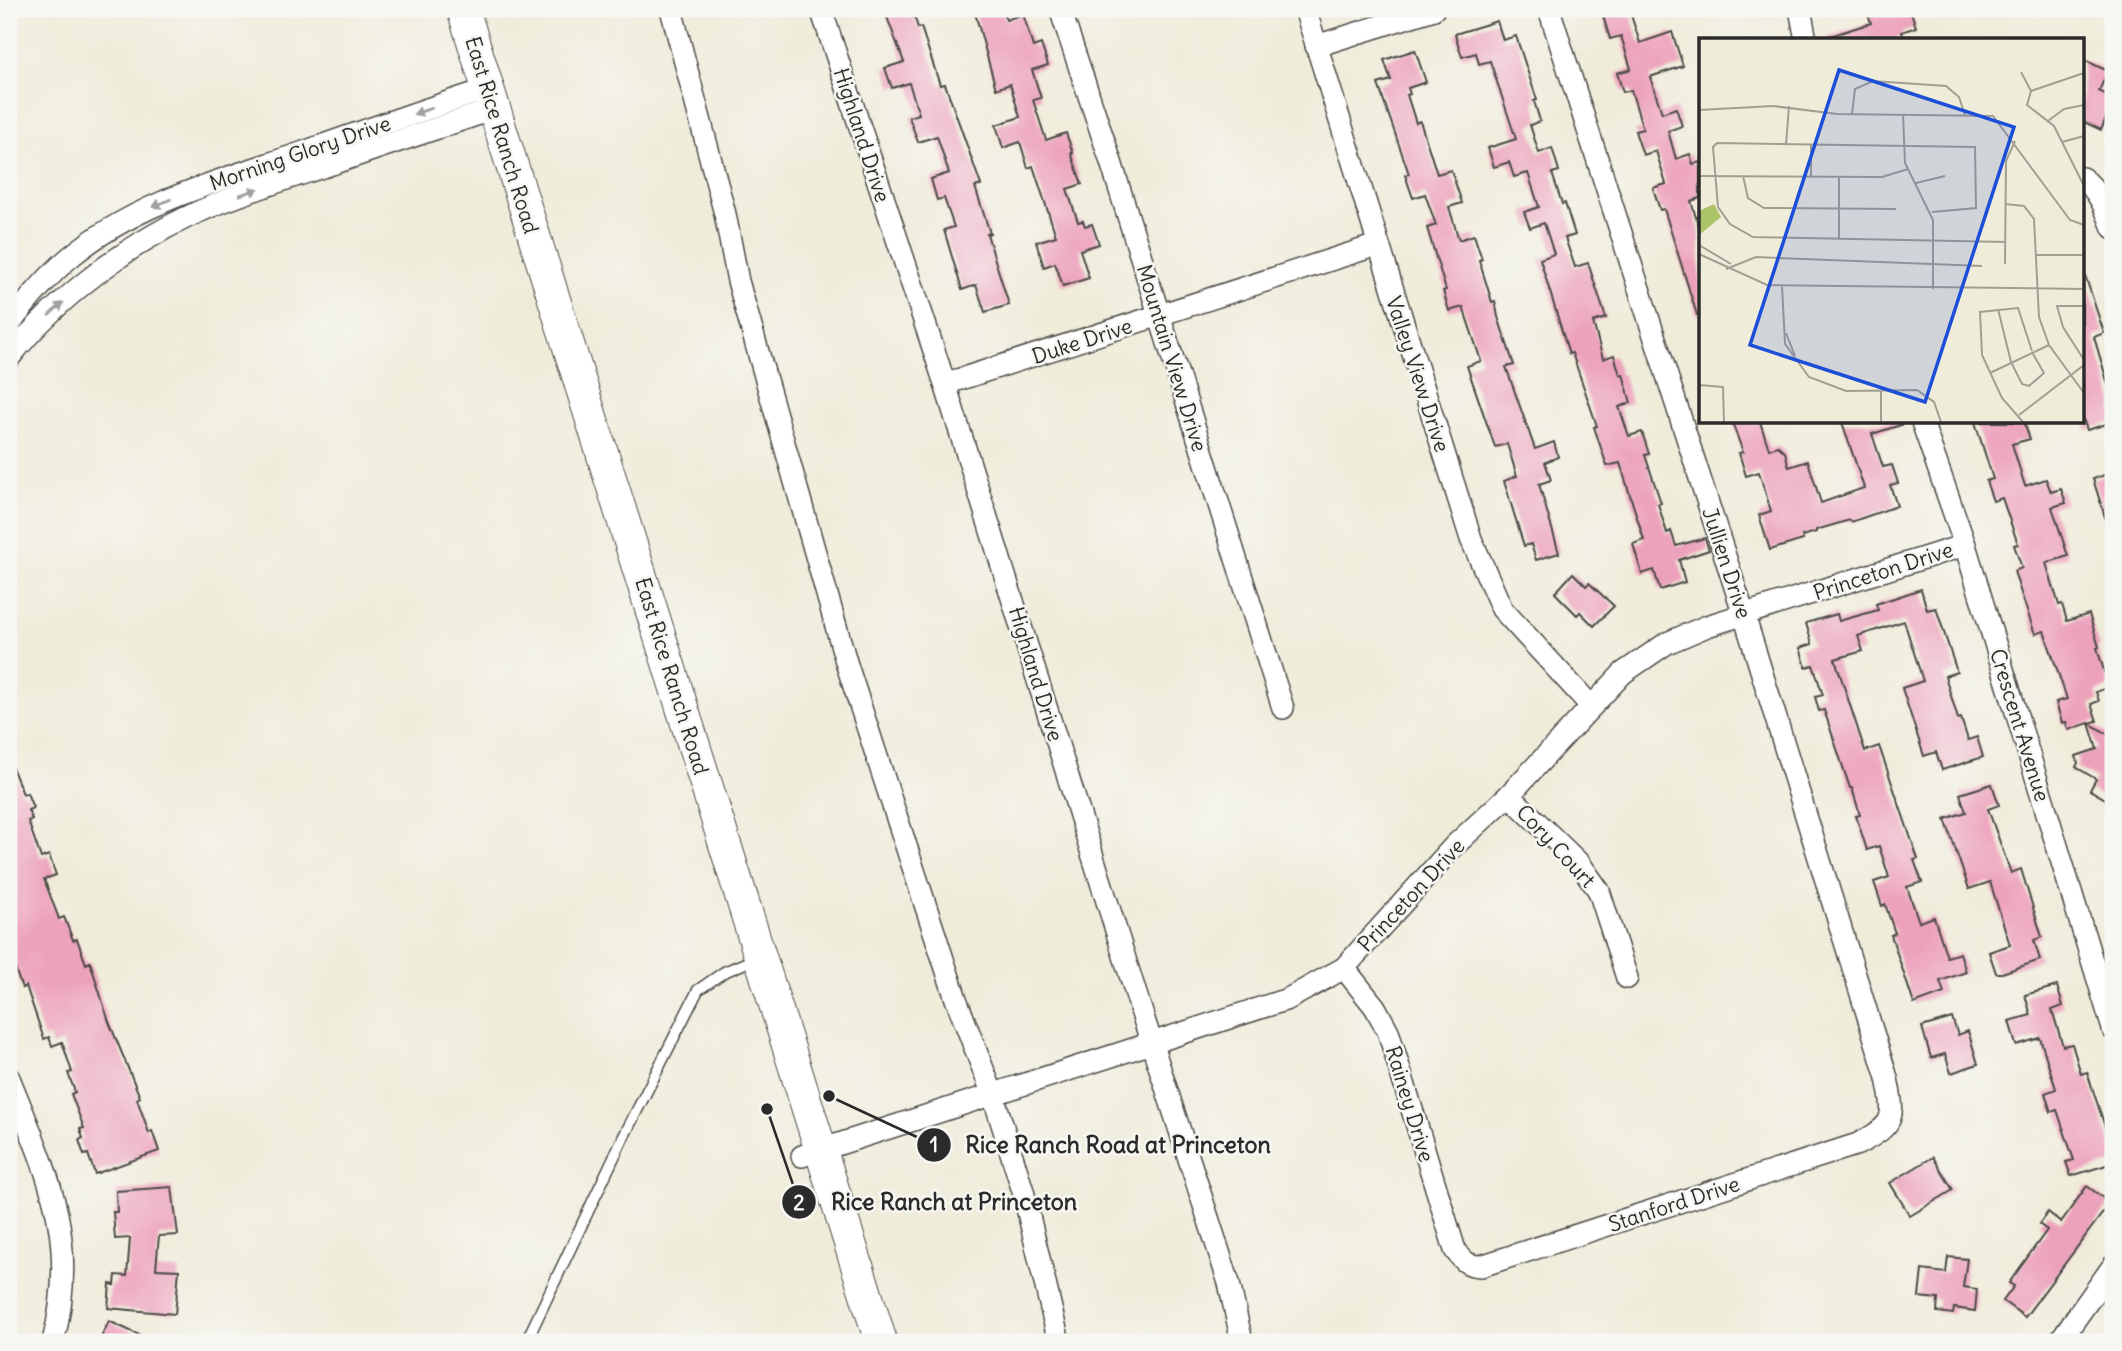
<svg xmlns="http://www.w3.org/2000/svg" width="2122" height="1351" viewBox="0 0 2122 1351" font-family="Delius,sans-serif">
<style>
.building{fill:#eda2bc}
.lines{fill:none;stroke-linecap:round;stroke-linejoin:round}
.lane-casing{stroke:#494845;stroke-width:13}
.street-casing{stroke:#494845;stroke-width:24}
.secondary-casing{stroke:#494845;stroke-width:34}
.lane{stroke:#fff;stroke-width:10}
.street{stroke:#fff;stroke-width:21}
.secondary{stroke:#fff;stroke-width:32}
.oneway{fill:#a0a0a0}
.labels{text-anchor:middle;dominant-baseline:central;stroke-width:5;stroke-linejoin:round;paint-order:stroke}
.street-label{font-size:21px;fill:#2b2b2b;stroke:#f6f6f2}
.inset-road{fill:none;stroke:#a19f94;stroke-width:2}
.view{fill:#1d4ed8;fill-opacity:0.15;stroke:#1d4ed8;stroke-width:3.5}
.inset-edge{fill:none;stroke:#2b2b2b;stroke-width:3.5}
.leader{fill:none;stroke:#2b2b2b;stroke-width:2.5}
.callout-dot{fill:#2b2b2b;stroke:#f6f6f2;stroke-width:2.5}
.mark-label{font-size:21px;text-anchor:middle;font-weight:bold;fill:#fff}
.callout-label{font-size:23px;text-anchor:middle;font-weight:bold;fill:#2b2b2b;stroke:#f6f6f2;stroke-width:5;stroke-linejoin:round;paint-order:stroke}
</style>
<rect width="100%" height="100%" fill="#f6f6f2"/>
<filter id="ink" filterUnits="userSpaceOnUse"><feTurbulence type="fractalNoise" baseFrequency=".0143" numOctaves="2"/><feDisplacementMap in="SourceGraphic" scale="14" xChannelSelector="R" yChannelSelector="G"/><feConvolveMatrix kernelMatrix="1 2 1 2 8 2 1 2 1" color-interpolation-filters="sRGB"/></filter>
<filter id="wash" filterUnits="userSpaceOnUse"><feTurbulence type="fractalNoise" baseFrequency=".00686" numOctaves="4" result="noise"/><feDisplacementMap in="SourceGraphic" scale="28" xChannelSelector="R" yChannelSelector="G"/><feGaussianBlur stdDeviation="1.57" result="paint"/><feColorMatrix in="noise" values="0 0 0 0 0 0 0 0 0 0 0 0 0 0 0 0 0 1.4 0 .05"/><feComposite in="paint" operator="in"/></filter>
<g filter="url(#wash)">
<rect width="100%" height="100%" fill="#f0ecda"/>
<g id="blocks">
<g class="building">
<polygon points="884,9 912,9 918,28 921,27 940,85 945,84 981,185 975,187 990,233 987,234 1009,305 985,312 976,285 962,290 944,230 954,227 944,198 937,200 931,179 949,173 937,136 918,142 909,117 919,114 909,83 892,88 885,68 904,62"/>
<polygon points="974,9 1002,9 1006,20 1023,14 1033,47 1041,44 1048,65 1032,70 1041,98 1033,100 1046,140 1066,133 1073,153 1071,153 1082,184 1067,189 1078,222 1083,221 1085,226 1092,224 1099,244 1080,250 1089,278 1063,286 1055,263 1044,267 1036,242 1056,236 1033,166 1028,168 1020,142 1003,148 996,125 1020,117 1010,84 996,89"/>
<polygon points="1601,9 1629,9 1640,43 1672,32 1683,66 1650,77 1662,113 1676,108 1682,126 1668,131 1676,159 1690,154 1693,164 1700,162 1700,198 1691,201 1700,231 1700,315 1697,315 1664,209 1660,210 1653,188 1666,184 1656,151 1643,155 1635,131 1643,129 1631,90 1623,92 1617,73 1631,69 1621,36 1610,39"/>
<polygon points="1866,9 1910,9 1916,27 1902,32 1903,36 1889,40 1827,40 1827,37 1871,23"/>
<polygon points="1497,21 1503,40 1516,36 1537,100 1534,101 1540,121 1530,125 1539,153 1552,148 1559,171 1552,173 1562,204 1565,203 1575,235 1565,238 1575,267 1588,263 1606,318 1593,322 1603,359 1614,355 1620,375 1623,374 1631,403 1619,407 1629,436 1642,432 1649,454 1645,455 1661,503 1658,504 1667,533 1671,531 1676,546 1705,538 1709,550 1679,560 1685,582 1660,590 1654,570 1642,574 1633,544 1644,540 1620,463 1607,466 1594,427 1597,426 1572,353 1569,354 1540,259 1554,254 1544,223 1530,228 1524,212 1539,207 1528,173 1514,177 1509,162 1494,167 1488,148 1516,139 1490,61 1479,64 1476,53 1462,57 1455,34"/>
<polygon points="1415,50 1426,82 1408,88 1410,94 1407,95 1416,123 1420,121 1437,174 1451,170 1462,203 1449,207 1459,240 1474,235 1482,259 1479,260 1492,302 1495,301 1498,317 1514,365 1506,367 1535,449 1554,442 1558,457 1545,462 1551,480 1539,484 1559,553 1536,560 1531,544 1524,546 1504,481 1517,476 1507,444 1495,447 1467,366 1481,361 1463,307 1449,311 1443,291 1446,290 1427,228 1436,225 1425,194 1413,198 1405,175 1409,174 1378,84 1391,80 1384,60"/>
<polygon points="2082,59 2108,71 2099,91 2113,98 2113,102 2101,130 2082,121"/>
<polygon points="2082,275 2085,275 2104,333 2094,337 2113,401 2113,422 2087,430 2082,415"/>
<polygon points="1732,422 1760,422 1769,449 1778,446 1785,452 1789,467 1808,461 1821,503 1864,488 1842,422 1901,422 1901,425 1872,434 1883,467 1892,465 1898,483 1890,485 1897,506 1851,522 1850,520 1816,530 1816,532 1802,536 1803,540 1770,550 1759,515 1771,511 1759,472 1746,476 1739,453 1743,452"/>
<polygon points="1975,422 2024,422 2030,439 2012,444 2025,486 2046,479 2051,492 2061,489 2066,503 2052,507 2068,556 2046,563 2059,605 2062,604 2067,621 2089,614 2099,647 2097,648 2109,687 2096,692 2099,701 2091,704 2097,721 2089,723 2113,737 2113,793 2109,801 2090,790 2096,779 2076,767 2078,763 2076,756 2097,749 2089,723 2068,730 2066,722 2062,723 2056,702 2067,699 2044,631 2035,634 2020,590 2014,571 2022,568 2014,545 2018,544 2002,498 1993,501 1986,481 1993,479"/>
<polygon points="2113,472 2113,533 2110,533 2093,479"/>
<polygon points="1573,573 1586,586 1589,583 1614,606 1594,626 1580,612 1577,615 1555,593"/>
<polygon points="1921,589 1927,610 1936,608 1957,672 1945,676 1958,719 1961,718 1968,740 1977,737 1983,757 1942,770 1936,752 1924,756 1902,688 1923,681 1904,621 1858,636 1863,651 1835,659 1865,751 1879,746 1918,859 1914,860 1922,882 1907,887 1919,922 1934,917 1947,957 1960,953 1966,972 1940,981 1944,993 1914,1004 1891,935 1895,933 1885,904 1882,906 1874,882 1889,877 1879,846 1867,850 1856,816 1860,815 1852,788 1850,788 1824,710 1819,711 1815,697 1823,695 1813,665 1806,667 1800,648 1812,644 1806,623 1837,614 1839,621 1878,610 1876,604"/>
<polygon points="9,760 23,794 27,793 33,808 28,810 32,819 28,821 41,858 49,855 56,875 44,879 59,919 64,917 73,940 77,939 86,964 90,962 109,1022 140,1097 137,1099 149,1133 152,1131 159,1151 95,1174 88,1154 84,1155 79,1140 83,1138 80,1129 84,1128 71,1094 75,1092 68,1073 72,1072 62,1042 52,1046 49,1037 44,1039 26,986 22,988 9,952"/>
<polygon points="1992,784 1999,805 1988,809 2011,873 2021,869 2042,937 2034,940 2040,960 2002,973 1996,973 1989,952 2010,945 1990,882 1969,889 1945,819 1966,812 1960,794"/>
<polygon points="2057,986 2063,1006 2052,1010 2063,1046 2072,1044 2081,1074 2087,1072 2113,1151 2113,1163 2071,1176 2066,1162 2074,1160 2057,1110 2051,1112 2045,1093 2056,1089 2040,1038 2016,1045 2009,1021 2031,1015 2025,995"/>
<polygon points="1952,1018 1958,1035 1968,1031 1978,1064 1951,1073 1945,1054 1931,1058 1922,1027"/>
<polygon points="1933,1157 1953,1190 1910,1216 1890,1183"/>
<polygon points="2087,1186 2110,1203 2025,1317 2003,1301 2014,1286 2009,1283 2047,1230 2039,1224 2048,1212 2061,1222"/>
<polygon points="172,1187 178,1235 159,1236 156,1269 179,1270 175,1314 108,1308 110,1284 115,1285 116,1275 127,1276 130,1238 115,1239 113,1212 117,1212 116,1191"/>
<polygon points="1948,1257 1967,1259 1963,1287 1977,1289 1975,1311 1954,1308 1953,1314 1937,1312 1938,1299 1919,1297 1922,1270 1946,1273"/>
<polygon points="109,1321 154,1342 99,1342"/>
</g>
</g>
</g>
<g filter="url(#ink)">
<use href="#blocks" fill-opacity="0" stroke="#494845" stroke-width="2"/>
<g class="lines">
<defs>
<polyline id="lane" points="526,1342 623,1138 698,990 724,972 757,958"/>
<g id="street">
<polyline points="671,9 725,214 738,281 847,665 956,999 993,1095 1023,1191 1059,1342"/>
<polyline points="821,9 945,384 1141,1010 1229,1283 1242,1342"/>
<polyline points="1060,9 1111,162 1283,708"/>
<polyline points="1305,9 1471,539 1502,609 1591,706"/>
<polyline points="1800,9 1806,40"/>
<polyline points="1316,46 1434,9"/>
<path d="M 2082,178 C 2098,189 2106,210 2113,228"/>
<path d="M 9,325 C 27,301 46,278 69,258 C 134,203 222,180 301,153 C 363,131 425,109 488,89"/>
<path d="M 9,358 C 58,296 138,236 212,206 C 251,190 292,177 332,164 C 386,145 440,127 494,109"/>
<polyline points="945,384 1377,245"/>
<polyline points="1922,422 1965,545 2113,1029"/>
<polyline points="1509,795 1580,864 1599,891 1627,978"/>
<path d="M 1344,968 L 1375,1007 L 1388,1031 L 1455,1250 C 1463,1261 1468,1266 1481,1266 L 1858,1144 C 1896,1124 1895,1118 1887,1078 L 1744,615 L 1549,9"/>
<path d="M 9,1078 C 47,1173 80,1238 53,1342"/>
<polyline points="802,1156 1288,999 1344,968 1454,846 1509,795 1623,673 1667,643 1707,626 1965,545"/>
<polyline points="2059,1342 2113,1266"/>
</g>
<polyline id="secondary" points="463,9 881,1342"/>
</defs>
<use href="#lane" class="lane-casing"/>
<use href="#street" class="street-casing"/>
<use href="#secondary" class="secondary-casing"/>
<use href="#lane" class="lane"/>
<use href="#street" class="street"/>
<use href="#secondary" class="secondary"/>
</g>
<defs><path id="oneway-solid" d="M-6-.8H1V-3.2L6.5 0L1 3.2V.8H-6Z" transform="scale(1.75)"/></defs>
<g class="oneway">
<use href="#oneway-solid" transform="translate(423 111) rotate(161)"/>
<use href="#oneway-solid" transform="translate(249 192) rotate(-19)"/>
<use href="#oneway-solid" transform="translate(162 203) rotate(156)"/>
<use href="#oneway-solid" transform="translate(56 309) rotate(-42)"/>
</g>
</g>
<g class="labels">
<g class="street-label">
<text transform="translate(502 135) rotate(73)">East Rice Ranch Road</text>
<text transform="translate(862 135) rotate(72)">Highland Drive</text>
<text transform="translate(300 153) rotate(-19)">Morning Glory Drive</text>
<text transform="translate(1082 341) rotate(-18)">Duke Drive</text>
<text transform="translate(1172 358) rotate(73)">Mountain View Drive</text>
<text transform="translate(1418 374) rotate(72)">Valley View Drive</text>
<text transform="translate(1727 563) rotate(72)">Jullien Drive</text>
<text transform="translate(1883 571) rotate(-18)">Princeton Drive</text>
<text transform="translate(1036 674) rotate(73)">Highland Drive</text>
<text transform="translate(672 676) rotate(73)">East Rice Ranch Road</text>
<text transform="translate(2020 725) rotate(73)">Crescent Avenue</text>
<text transform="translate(1556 846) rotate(47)">Cory Court</text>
<text transform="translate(1411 895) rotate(-47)">Princeton Drive</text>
<text transform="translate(1410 1104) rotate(73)">Rainey Drive</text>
<text transform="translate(1674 1204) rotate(-18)">Stanford Drive</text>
</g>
</g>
<g transform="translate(1699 38)">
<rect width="385" height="385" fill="#f0ecda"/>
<path d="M 15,166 L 22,179 L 0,197 L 0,173 Z" fill="#adc368"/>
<path class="inset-road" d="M 322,34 L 332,53M 332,53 L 328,67 L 355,88 L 385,148M 332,53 L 385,35M 0,72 L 74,68 L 138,76 L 294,78 L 371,182 L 385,187M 153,76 L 156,51 L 174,43 L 247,48 L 260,59 L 266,77M 204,76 L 206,125 L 234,182 L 234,251M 349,83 L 365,71 L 385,67M 363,104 L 385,98M 87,107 L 90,68M 0,138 L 183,139 L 209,131M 44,138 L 49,160 L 65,170 L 197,171M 112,139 L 112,107M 217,145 L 246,138M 306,166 L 325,168 L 335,181 L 340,279 L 350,307 L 385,355M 233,174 L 277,170 L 276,109 L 18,105 L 14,109 L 19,169 L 31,186 L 54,199 L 307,204M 140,201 L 140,139M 0,207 L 32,226M 0,216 L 68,247 L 385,251M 336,217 L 385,217M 306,226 L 307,123 L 316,103M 27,231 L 57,219 L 283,228M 83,248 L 86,306 L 110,339 L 147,353 L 218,352 L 235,364 L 242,384M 385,268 L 358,268 L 364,289 L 385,322M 299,271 L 312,324M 87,295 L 96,318M 313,326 L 323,346 L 330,348 L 345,335 L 334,316M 291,335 L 350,307M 0,347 L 24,349 L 25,384M 182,352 L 182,384M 320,377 L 385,327M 324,384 L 303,360 L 283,317 L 281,274 L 319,270 L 333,313"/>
<path class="view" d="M 140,32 L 315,89 L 226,364 L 51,307 Z"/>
<rect width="385" height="385" class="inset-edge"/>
</g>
<path class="leader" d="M829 1096L934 1145M767 1109L799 1202"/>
<g class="callout-dot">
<circle cx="829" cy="1096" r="7"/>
<circle cx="767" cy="1109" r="7"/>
<circle cx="934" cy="1145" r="18"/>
<circle cx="799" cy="1202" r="18"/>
</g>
<g class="mark-label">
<text x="934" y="1152">1</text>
<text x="799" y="1210">2</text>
</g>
<g class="callout-label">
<text x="1118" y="1153">Rice Ranch Road at Princeton</text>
<text x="954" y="1210">Rice Ranch at Princeton</text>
</g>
<rect width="2122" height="1351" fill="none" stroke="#f6f6f2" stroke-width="35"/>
</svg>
